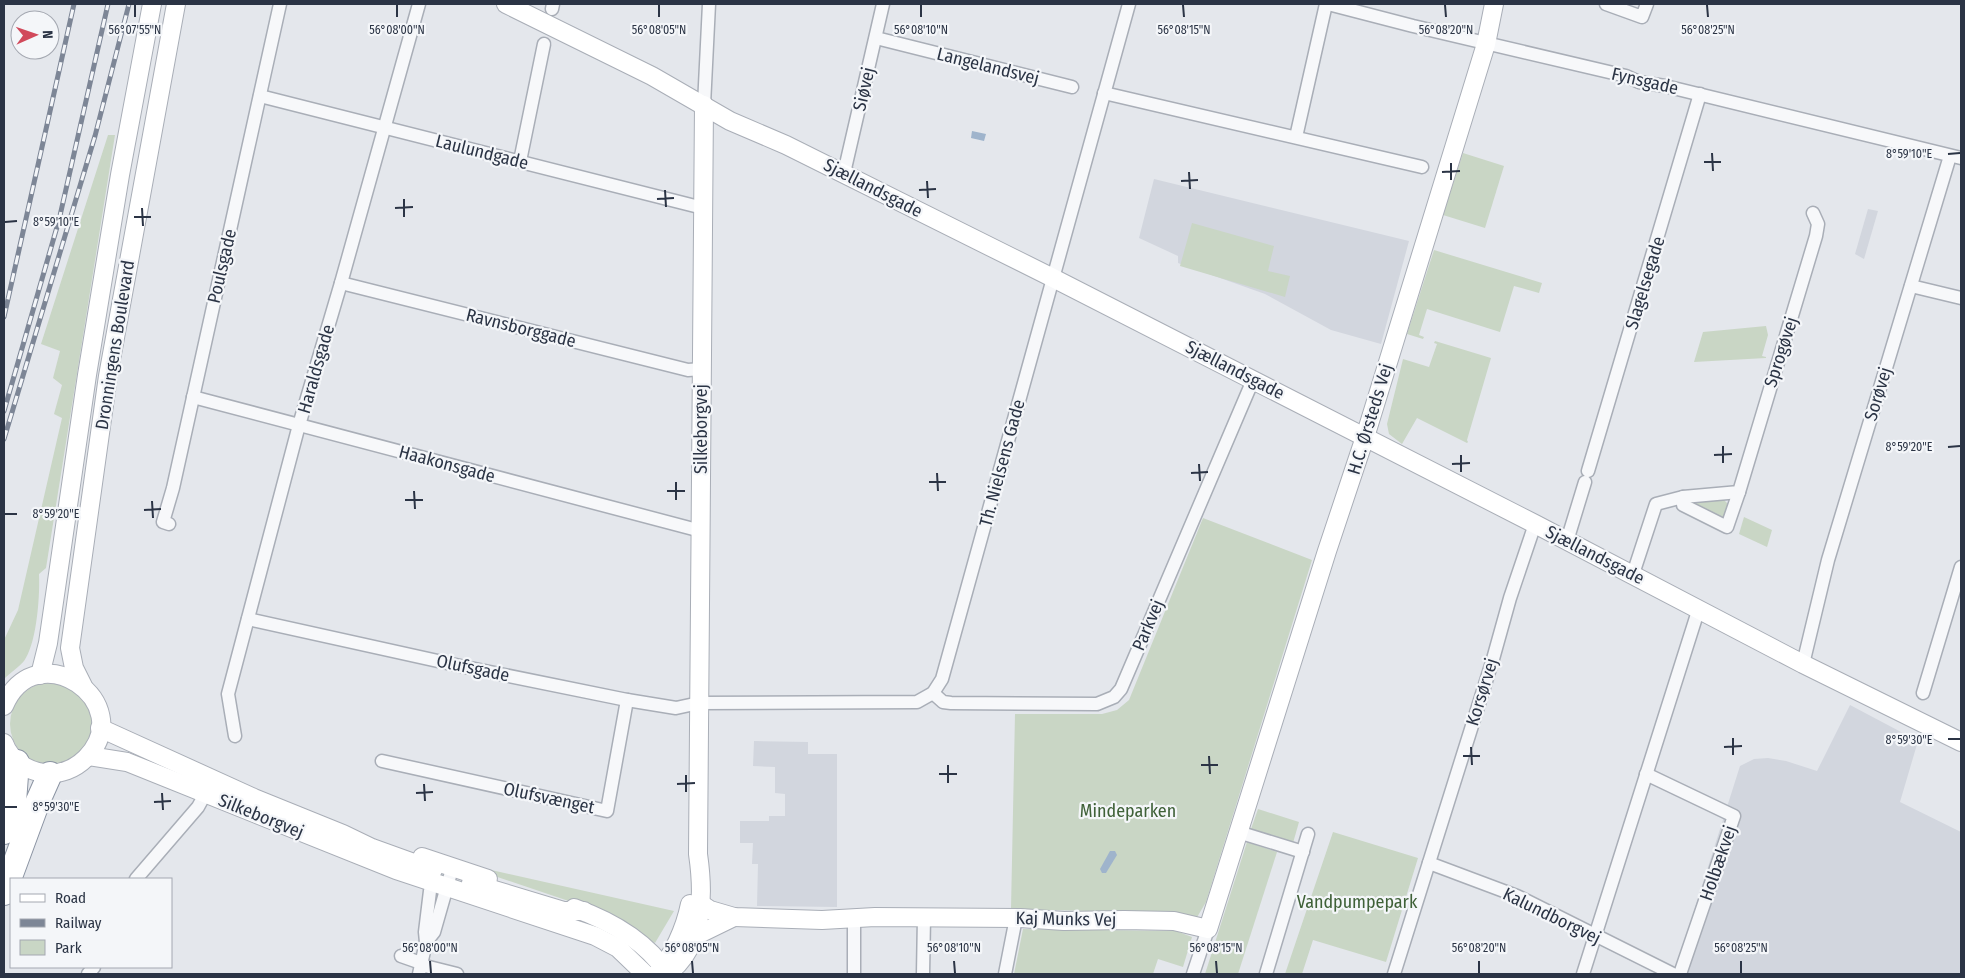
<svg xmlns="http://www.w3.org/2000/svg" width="1965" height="978" viewBox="0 0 1965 978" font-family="'Fira Sans Condensed',sans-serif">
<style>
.built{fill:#d2d6de}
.green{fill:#c9d6c5}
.water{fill:#9fb4cc}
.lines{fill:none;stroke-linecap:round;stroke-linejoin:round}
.street-casing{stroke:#a9aeb7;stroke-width:15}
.secondary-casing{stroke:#a9aeb7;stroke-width:20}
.highway-casing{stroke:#8b94a3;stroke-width:26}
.street{stroke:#f7f8fa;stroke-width:12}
.secondary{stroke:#fff;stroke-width:18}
.highway{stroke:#fff;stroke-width:24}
.rail-casing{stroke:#7d8696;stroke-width:5}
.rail{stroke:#f4f6f9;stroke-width:3;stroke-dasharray:9;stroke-linecap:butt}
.ticks{fill:none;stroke:#2b3445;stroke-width:2}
.labels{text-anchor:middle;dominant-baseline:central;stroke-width:4.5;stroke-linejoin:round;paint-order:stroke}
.street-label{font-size:18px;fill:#2b3445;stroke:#f4f6f9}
.park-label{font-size:18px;fill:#3f6138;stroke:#f4f6f9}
.ticks-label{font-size:12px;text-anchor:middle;fill:#2b3445;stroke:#f4f6f9;stroke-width:4.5;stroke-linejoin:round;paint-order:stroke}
</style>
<rect width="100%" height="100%" fill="#e4e7ec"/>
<g class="built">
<polygon points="1154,179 1409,241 1381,344 1331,330 1265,294 1178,263 1178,256 1139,238"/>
<polygon points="1868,209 1878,211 1864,259 1855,254"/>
<polygon points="1850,705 1918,741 1900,802 1961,832 1961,974 1674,974 1740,766 1754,759 1768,758 1786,761 1817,771"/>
<polygon points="754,741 808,742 808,754 837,754 837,907 757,906 758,864 752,864 753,843 740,843 740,821 769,821 769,816 785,816 785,794 775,793 775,767 753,766"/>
</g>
<g class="green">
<path d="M 108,135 L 115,135 L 46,568 L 39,574 C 40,595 37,643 24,661 C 19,667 10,673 4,679 L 4,640 L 18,610 L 62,418 L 54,414 L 62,385 L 53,378 L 60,351 L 41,344 Z"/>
<polygon points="1463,153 1504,166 1485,228 1443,215"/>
<polygon points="1192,223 1274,246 1268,271 1290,276 1285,297 1180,266"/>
<polygon points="1434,250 1542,283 1539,293 1514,286 1500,332 1427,309 1419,335 1424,337 1423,339 1407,334"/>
<polygon points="1766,326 1768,335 1762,356 1766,357 1766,358 1694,362 1703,332"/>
<polygon points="1435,341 1491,358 1467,440 1468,442 1467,443 1417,418 1402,444 1389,434 1387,424 1403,359 1429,367 1437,344 1434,343"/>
<polygon points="1721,497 1731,507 1724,519 1693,504 1693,500"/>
<polygon points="1744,517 1772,530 1767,547 1739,534"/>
<polygon points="1203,518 1312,560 1206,902 1196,919 1170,913 1011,909 1015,714 1102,714 1117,710 1129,700"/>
<circle cx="52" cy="724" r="42"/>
<polygon points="1258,809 1299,822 1293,843 1251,829"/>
<polygon points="1333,832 1418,858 1386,962 1313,940 1302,974 1285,974"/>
<polygon points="1247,842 1277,852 1238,974 1205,974"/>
<polygon points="447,860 674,911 655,943 607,914"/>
<polygon points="1023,929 1176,931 1192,937 1183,967 1158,959 1153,974 1014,974"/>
</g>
<g class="water">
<polygon points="972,131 986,134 984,141 971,138"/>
<polygon points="1110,851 1115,851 1117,855 1106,873 1102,873 1100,869"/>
</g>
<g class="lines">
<defs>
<g id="street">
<polyline points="1328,4 1413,26 1626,76 1639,82 1665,86 1961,158"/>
<polyline points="1606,4 1642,17 1647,4"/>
<polyline points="552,9 553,4"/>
<polyline points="876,38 1072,87"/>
<polyline points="1104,93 1422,167"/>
<polyline points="260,96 703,208"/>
<polyline points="704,105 709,4"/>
<polyline points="1296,137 1326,4"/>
<polyline points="520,161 544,44"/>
<polyline points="844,173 883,4"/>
<polyline points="341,283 688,370 702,369"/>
<polyline points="1911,286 1961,298"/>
<polyline points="193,397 701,531"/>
<polyline points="1588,471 1700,94"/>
<polyline points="1683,497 1683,505 1727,527 1739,492"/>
<polyline points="169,524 163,522 173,488 280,4"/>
<polyline points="1567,541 1585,482"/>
<polyline points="1633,574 1656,504 1683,497 1739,492 1816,236 1818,224 1813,213"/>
<polyline points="248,619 465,667 627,700 676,708 699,703 917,702 933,693 942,679 1129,4"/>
<polyline points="1803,664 1828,560 1950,156"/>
<polyline points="933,693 943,702 951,703 1097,704 1114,697 1121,689 1253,380"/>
<polyline points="1923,693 1961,567"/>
<polyline points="235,736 228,694 299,425 341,283 419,4"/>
<polyline points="382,761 607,811 627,700"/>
<polyline points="1646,774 1734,816 1680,974"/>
<polyline points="1238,832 1303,852"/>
<polyline points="1429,863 1517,896 1673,974"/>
<polyline points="136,879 198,807 209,787"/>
<polyline points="426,942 434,932 450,876"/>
<polyline points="401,956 421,963"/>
<polyline points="421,965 457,974"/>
<polyline points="88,974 94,967"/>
<polyline points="419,974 426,942 425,932 430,891 434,876"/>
<polyline points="854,974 854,918"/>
<polyline points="923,974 924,917"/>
<polyline points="1005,974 1016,918"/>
<polyline points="1193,974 1208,929"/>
<polyline points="1266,974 1308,834"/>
<polyline points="1394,974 1493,659 1510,598 1535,524"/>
<polyline points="1583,974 1699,608"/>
</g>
<g id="secondary">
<polyline points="506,4 652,76 730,121 786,145 1053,278 1535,524 1803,664 1961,742"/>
<polyline points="40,675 48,643 87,375 120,175 152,4"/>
<polyline points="83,686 74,668 70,648 108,376 176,4"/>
<path d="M 4,706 C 36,631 140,703 86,758 C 75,769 60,775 44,773 C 27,771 10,760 4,743"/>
<polyline points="100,728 254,798 343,834 372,848 433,870"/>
<polyline points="89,756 127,762 396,870 595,936 618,948 645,974"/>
<polyline points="422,857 488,879"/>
<polyline points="471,883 564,911 584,911"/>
<polyline points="701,904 710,910 734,917 822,920 875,917 1020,918 1064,921 1124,920 1174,921 1208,929 1327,551 1365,437 1486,44 1494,4"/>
<path d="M 574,908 C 611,921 646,941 668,974"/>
<polyline points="693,937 734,917"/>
<path d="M 657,974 C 673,955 685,929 690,904"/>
<path d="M 667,974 C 704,947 704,895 698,854 L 704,105"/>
</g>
<g id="highway">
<polyline points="4,832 14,802 17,762"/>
<polyline points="4,893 38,801 50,774"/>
</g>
</defs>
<use href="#street" class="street-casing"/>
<use href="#secondary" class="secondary-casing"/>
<use href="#highway" class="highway-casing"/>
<use href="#street" class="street"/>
<use href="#secondary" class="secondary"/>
<use href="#highway" class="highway"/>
<defs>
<g id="rail">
<polyline points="4,317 74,4"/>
<polyline points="4,411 59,220 108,4"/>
<polyline points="4,439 95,136 129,4"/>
</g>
</defs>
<use href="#rail" class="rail-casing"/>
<use href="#rail" class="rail"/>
</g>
<path class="ticks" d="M 135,5 L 135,17M 397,5 L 397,17M 659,5 L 659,17M 921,5 L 921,17M 1183,5 L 1184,17M 1445,5 L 1446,17M 1707,5 L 1708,17M 1712,153 L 1713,171M 1948,154 L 1960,153M 1704,162 L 1721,162M 1451,163 L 1451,180M 1189,172 L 1190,189M 1442,172 L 1460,171M 927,181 L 928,198M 1181,181 L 1198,180M 665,190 L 666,207M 919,190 L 936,189M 404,199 L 404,217M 657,199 L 674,198M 142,208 L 143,226M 395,208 L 413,207M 134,217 L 151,217M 5,222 L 17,221M 1723,446 L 1723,463M 1948,447 L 1960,446M 1461,455 L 1461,472M 1714,455 L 1732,454M 1199,464 L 1200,481M 1452,464 L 1470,463M 937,473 L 938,491M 1191,473 L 1208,472M 676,482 L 676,500M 929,482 L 946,482M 414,491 L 415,509M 667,491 L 685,491M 405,500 L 423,500M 152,501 L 153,518M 144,510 L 161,509M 5,514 L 17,514M 1733,738 L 1733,755M 1948,739 L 1960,739M 1471,747 L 1472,765M 1724,747 L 1742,746M 1209,756 L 1210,774M 1463,756 L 1480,756M 948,765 L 948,783M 1201,765 L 1218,765M 939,774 L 957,774M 686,775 L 686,792M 424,784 L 425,801M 677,784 L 695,783M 162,793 L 163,810M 416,793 L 433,792M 154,802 L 171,801M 5,807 L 17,807M 430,961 L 431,973M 692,961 L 693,973M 954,961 L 955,973M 1216,961 L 1217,973M 1479,961 L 1479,973M 1741,961 L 1741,973"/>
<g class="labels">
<g class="street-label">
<text transform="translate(988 66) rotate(14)">Langelandsvej</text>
<text transform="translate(1645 81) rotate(13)">Fynsgade</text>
<text transform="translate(864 89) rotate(-77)">Siøvej</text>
<text transform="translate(482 152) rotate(14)">Laulundgade</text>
<text transform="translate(873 188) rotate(27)">Sjællandsgade</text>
<text transform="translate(222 266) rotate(-77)">Poulsgade</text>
<text transform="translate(1645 283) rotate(-73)">Slagelsegade</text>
<text transform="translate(521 328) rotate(14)">Ravnsborggade</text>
<text transform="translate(115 345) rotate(-81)">Dronningens Boulevard</text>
<text transform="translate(1781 352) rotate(-72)">Sprogøvej</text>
<text transform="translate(316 369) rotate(-74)">Haraldsgade</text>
<text transform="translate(1235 370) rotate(27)">Sjællandsgade</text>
<text transform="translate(1878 394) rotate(-73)">Sorøvej</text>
<text transform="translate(1370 419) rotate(-73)">H.C. Ørsteds Vej</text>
<text transform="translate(701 429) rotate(-90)">Silkeborgvej</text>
<text transform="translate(1002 463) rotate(-75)">Th. Nielsens Gade</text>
<text transform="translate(447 464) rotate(15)">Haakonsgade</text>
<text transform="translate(1595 555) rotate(27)">Sjællandsgade</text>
<text transform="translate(1148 625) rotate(-67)">Parkvej</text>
<text transform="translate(473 668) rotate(12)">Olufsgade</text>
<text transform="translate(1482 692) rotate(-73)">Korsørvej</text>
<text transform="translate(549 798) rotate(12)">Olufsvænget</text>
<text transform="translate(261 816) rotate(22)">Silkeborgvej</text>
<text transform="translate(1718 863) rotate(-71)">Holbækvej</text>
<text transform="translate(1552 916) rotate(26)">Kalundborgvej</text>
<text transform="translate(1066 919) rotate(1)">Kaj Munks Vej</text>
</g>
<g class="park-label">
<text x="1128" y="811">Mindeparken</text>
<text x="1357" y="902">Vandpumpepark</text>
</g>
</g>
<g class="ticks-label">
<text x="135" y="34">56°07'55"N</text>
<text x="397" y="34">56°08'00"N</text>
<text x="659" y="34">56°08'05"N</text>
<text x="921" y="34">56°08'10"N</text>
<text x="1184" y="34">56°08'15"N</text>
<text x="1446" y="34">56°08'20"N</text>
<text x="1708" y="34">56°08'25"N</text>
<text x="1909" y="158">8°59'10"E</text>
<text x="56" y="226">8°59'10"E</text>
<text x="1909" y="451">8°59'20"E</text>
<text x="56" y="518">8°59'20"E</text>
<text x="1909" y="744">8°59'30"E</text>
<text x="56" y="811">8°59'30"E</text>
<text x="430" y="952">56°08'00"N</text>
<text x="692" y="952">56°08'05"N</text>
<text x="954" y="952">56°08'10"N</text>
<text x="1216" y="952">56°08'15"N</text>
<text x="1479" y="952">56°08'20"N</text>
<text x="1741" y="952">56°08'25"N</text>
</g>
<rect width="1965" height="978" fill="none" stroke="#2b3445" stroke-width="10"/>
<rect x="10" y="878" width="162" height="90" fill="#f4f6f9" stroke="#a4a8b1"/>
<rect x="20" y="894" width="25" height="8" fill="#ffffff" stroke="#a4a8b1"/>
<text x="55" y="903" font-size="15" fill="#2b3445">Road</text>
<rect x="20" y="919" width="25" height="8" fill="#7d8696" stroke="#a4a8b1"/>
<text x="55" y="928" font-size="15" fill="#2b3445">Railway</text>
<rect x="20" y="940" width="25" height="15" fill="#c9d6c5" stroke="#a4a8b1"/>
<text x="55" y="953" font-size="15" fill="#2b3445">Park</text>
<g transform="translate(35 35) rotate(88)"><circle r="24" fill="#f4f6f9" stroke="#a4a8b1"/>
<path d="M0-4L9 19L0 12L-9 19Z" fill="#d1495b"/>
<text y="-8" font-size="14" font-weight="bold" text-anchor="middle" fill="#2b3445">N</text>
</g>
</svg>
